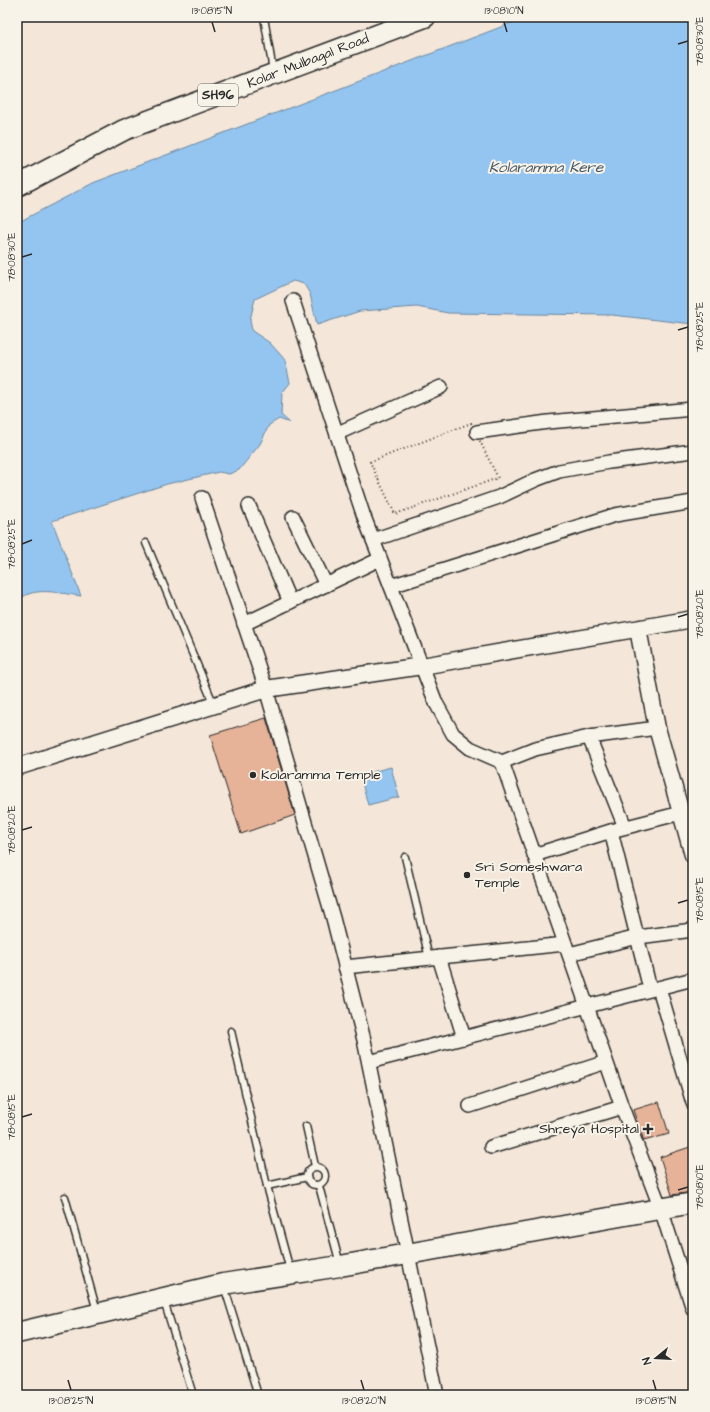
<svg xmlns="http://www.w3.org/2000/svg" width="710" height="1412" viewBox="0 0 710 1412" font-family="'Architects Daughter',sans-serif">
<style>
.water{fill:#94c5f0;stroke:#6a87a1}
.building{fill:#e6b298;stroke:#2b2b2b}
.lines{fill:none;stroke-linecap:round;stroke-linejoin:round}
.service-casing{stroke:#2b2b2b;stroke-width:9}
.minor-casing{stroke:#2b2b2b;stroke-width:16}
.tertiary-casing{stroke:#2b2b2b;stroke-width:19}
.primary-casing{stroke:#2b2b2b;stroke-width:23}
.path{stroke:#2b2b2b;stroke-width:2;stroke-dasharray:1 3;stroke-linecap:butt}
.service{stroke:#f7f3e8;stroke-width:6}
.minor{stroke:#f7f3e8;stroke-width:13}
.tertiary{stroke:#f7f3e8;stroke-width:16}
.primary{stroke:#f7f3e8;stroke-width:20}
.ticks{fill:none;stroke:#2b2b2b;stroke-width:1.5}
.poi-dot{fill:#2b2b2b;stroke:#f7f3e8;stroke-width:1.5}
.labels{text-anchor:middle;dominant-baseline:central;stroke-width:4;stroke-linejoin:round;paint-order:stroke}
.shield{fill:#f7f3e8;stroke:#686764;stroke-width:1}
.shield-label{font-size:13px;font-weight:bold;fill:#2b2b2b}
.street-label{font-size:14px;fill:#2b2b2b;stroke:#f7f3e8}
.poi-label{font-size:14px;fill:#2b2b2b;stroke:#f7f3e8;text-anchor:start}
.water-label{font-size:15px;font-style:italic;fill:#4a5966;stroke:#f7f3e8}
.neatline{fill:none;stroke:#2b2b2b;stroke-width:1.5}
.ticks-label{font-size:10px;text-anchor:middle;fill:#2b2b2b}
</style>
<rect width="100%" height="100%" fill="#f4e6d8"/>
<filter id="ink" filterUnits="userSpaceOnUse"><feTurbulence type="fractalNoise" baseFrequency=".025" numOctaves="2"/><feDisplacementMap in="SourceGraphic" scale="8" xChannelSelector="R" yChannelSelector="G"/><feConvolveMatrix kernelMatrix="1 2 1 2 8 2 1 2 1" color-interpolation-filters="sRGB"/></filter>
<g filter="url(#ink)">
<g class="water">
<path d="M 527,17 L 693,17 L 693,324 L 612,315 L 448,313 L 417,307 L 360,311 L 317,325 L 310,294 L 304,284 L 293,281 L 255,299 L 250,320 L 252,331 L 270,343 L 285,360 L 290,383 L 282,393 L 281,415 L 290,423 L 279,419 L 269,425 L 260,444 L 239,470 L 229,474 L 219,472 L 167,484 L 52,521 L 81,596 C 63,594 29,584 17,603 L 17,223 L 93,183 Z"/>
<polygon points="391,767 399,797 368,805 360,775"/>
</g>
<g class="building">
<polygon points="266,718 295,815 241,834 210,735"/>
<polygon points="659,1102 669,1134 644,1141 633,1110"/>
<polygon points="693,1146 693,1192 672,1195 660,1157"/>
</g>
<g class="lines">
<defs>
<g id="service">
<polyline points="264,17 273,71"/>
<polyline points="146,543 214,705"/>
<polyline points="405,857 429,958"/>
<polyline points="231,1031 267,1186 290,1270"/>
<polyline points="306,1126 315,1166"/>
<circle cx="316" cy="1176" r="9"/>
<polyline points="267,1186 307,1177"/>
<polyline points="319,1186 340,1264"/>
<polyline points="65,1197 97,1311"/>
<polyline points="224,1286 258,1395"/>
<polyline points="164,1301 193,1395"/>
</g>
<g id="minor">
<polyline points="293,301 363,514 436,703 453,734 470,748 502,762"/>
<polyline points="477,432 548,422 693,409"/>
<polyline points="338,433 441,387"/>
<polyline points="202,498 266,689 333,918 364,1040 437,1395"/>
<polyline points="249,506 290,602"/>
<polyline points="293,517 326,585"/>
<polyline points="373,540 499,497 535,480 559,471 609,462 693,451"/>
<polyline points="391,586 615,515 693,502"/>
<polyline points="244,624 380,559"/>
<polyline points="657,728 589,737 535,749 502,762 622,1107 661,1209 693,1309"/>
<polyline points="589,737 625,827"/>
<polyline points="611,831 650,989"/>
<polyline points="534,855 611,831 681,813"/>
<polyline points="569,954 638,937 693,930"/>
<polyline points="439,957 464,1038"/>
<polyline points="345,967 565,944"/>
<polyline points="659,988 693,1103"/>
<path d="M 369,1062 C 477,1035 585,1007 693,979"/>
<polyline points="470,1106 606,1062"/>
<polyline points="491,1147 622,1107"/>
</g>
<g id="tertiary">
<polyline points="638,629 657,728 693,855"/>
<polyline points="17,767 266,689 422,666 693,619"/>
</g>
<g id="primary">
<polyline points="17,186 124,130 425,17"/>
<polyline points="17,1333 223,1284 340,1266 693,1203"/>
</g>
</defs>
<use href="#service" class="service-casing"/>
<use href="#minor" class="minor-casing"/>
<use href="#tertiary" class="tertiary-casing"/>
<use href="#primary" class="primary-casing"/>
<polygon class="path" points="471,423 498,478 395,514 370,462"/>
<use href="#service" class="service"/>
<use href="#minor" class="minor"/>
<use href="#tertiary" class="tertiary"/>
<use href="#primary" class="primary"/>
</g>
</g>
<path class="ticks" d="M 212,22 L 215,32M 504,22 L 507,32M 678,44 L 688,41M 22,257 L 32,254M 678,330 L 688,327M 22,544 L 32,540M 678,617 L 688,614M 22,830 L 32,827M 678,903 L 688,900M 22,1117 L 32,1114M 678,1190 L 688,1187M 68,1380 L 71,1390M 361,1380 L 364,1390M 653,1380 L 656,1390"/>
<g class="poi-dot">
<circle cx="253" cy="775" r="4"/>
<circle cx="467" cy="875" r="4"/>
<path d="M646 1123h4v4h4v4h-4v4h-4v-4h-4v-4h4z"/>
</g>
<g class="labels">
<rect class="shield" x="198" y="84" width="40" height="22" rx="3"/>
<g class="shield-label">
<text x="218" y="95">SH96</text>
</g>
<g class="street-label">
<text transform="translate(308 61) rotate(-21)">Kolar Mulbagal Road</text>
</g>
<g class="poi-label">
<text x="261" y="775">Kolaramma Temple</text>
<text x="475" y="867">Sri Someshwara<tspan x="475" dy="16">Temple</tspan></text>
<text x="639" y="1129" text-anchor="end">Shreya Hospital</text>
</g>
<g class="water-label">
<text x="546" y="167">Kolaramma Kere</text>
</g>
</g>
<rect width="710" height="1412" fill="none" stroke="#f7f3e8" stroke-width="44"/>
<g transform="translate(656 1358) rotate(252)" stroke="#f7f3e8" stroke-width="3" paint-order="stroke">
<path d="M0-3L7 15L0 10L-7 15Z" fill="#2b2b2b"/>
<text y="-6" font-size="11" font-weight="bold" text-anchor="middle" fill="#2b2b2b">N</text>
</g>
<rect x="22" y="22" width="666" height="1368" class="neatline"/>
<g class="ticks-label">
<text x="212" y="14">13°08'15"N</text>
<text x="504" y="14">13°08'10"N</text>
<text transform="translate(699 41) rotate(-90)" y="4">78°08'30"E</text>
<text transform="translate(11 257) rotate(-90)" y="4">78°08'30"E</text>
<text transform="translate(699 327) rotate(-90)" y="4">78°08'25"E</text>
<text transform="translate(11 544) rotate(-90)" y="4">78°08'25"E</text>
<text transform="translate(699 614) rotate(-90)" y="4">78°08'20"E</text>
<text transform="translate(11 830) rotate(-90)" y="4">78°08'20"E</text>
<text transform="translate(699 900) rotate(-90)" y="4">78°08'15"E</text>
<text transform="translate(11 1117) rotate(-90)" y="4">78°08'15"E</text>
<text transform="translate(699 1187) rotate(-90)" y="4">78°08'10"E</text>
<text x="71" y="1404">13°08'25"N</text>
<text x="364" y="1404">13°08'20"N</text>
<text x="656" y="1404">13°08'15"N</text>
</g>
</svg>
